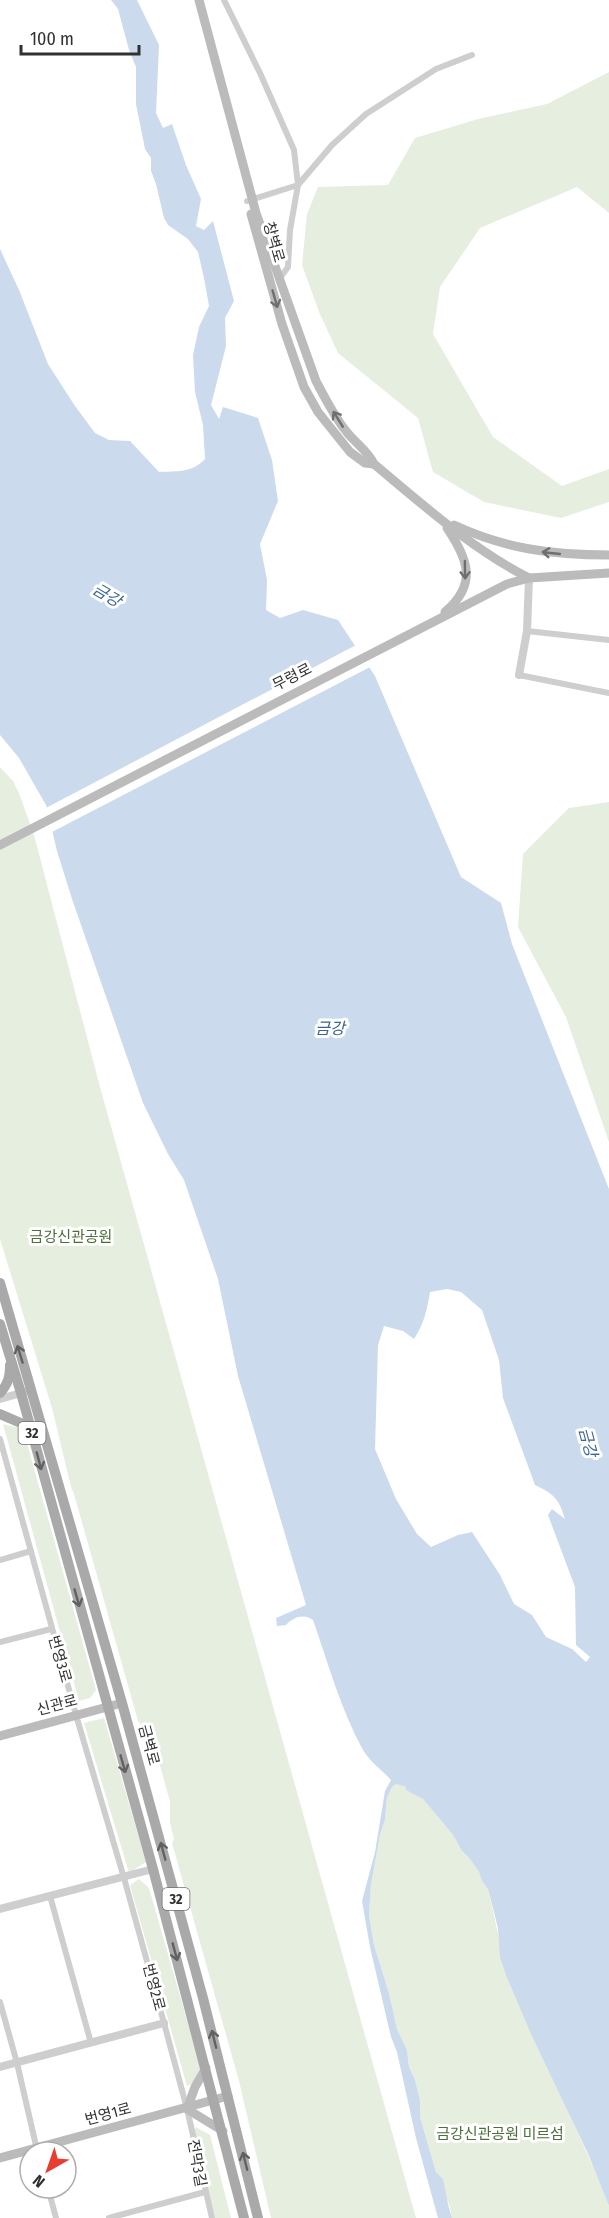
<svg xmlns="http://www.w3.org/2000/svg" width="609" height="2218" viewBox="0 0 609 2218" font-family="'Fira Sans Condensed','Noto Sans KR',sans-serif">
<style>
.green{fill:#e5eedf}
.water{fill:#cbdbed;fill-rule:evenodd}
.pier{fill:#fff}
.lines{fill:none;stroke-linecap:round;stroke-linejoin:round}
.minor{stroke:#cecece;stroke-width:6}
.tertiary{stroke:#cecece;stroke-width:8}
.secondary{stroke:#bbb;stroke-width:9}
.primary{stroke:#a9a9a9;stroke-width:10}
.oneway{stroke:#6f6f6f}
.oneway2{stroke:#616161}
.labels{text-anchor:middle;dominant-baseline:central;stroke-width:6;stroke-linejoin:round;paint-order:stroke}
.shield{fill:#fff;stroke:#6f6f6f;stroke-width:1.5}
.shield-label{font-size:14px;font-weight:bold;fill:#313131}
.street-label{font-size:15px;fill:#313131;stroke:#fff}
.park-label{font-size:15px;fill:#4d6e3c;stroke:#fff}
.water-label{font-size:16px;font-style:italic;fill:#3c6695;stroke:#fff}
</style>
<rect width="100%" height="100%" fill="#fff"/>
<g class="green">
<polygon points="609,72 609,213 577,187 480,228 440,287 433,334 493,437 562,486 609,469 609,502 561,518 484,502 433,472 418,418 338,353 319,312 302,265 307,214 318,187 388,185 415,138 478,119 547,104"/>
<polygon points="0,767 13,781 19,793 34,835 100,1087 416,2218 271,2218 239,2081 172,1843 174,1839 170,1823 170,1801 167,1791 153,1740 138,1721 74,1494 71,1487 52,1408 0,1239"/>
<polygon points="609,802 609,1142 566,1017 518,927 523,854 569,808"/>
<polygon points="3,1424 23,1429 96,1690 90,1698 79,1701"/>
<polygon points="104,1718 146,1862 129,1873 84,1723"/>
<polygon points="396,1784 406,1787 423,1799 453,1835 462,1851 470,1859 479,1872 482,1881 488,1889 500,1942 514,1992 600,2182 609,2206 609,2218 452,2218 450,2207 436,2172 420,2117 420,2100 415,2080 409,2067 407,2050 397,2029 389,1993 374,1945 369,1915 371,1885 380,1835 385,1820 387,1798 392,1787"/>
<polygon points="139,1879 149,1888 201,2069 195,2083 187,2086 130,1885"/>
<polygon points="196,2127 210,2135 231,2218 215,2218 194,2131"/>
</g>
<path class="water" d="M 111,0 L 137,0 L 159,45 L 156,113 L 163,128 L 172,124 L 186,165 L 201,199 L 196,226 L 204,230 L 213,221 L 234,301 L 225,318 L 226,346 L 211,405 L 219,419 L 223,407 L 258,418 L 272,460 L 278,501 L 260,544 L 267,580 L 266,610 L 280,618 L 303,610 L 338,620 L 375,676 L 461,877 L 501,903 L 512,944 L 609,1189 L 609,2206 L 589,2156 L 531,2034 L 506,1975 L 500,1957 L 498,1928 L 488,1889 L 482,1881 L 479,1872 L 470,1859 L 462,1851 L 453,1835 L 423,1799 L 406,1790 L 406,1787 L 396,1784 L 392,1787 L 387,1798 L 385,1820 L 380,1835 L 371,1885 L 369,1915 L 374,1945 L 389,1993 L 397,2029 L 407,2050 L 409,2067 L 415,2080 L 420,2100 L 420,2117 L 436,2172 L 443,2179 L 448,2204 L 452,2218 L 438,2218 L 416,2138 L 397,2052 L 391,2037 L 370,1947 L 362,1901 L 375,1852 L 385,1791 L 391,1780 C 382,1770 370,1762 363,1750 C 341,1710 328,1663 313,1620 C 304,1613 293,1617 286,1625 L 277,1626 L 276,1618 L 306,1605 L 238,1376 L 218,1279 L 184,1180 L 168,1154 L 143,1103 L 72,899 L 57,851 L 46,805 L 19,758 L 0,735 L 0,249 L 19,290 L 48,364 L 75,406 L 95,433 L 109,440 L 130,441 L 159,472 C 177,471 192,473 205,459 L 203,425 L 195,392 L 193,355 L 199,327 L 209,306 L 204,278 L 198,252 L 188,239 L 168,225 L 164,218 L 156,184 L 151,171 L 151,158 L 145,149 L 136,104 L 136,67 L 129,50 L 118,9 ZM 447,1289 L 461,1292 L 482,1310 L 499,1360 L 503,1398 L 535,1485 C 554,1494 559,1499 565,1519 L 552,1509 L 548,1515 L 575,1587 L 576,1645 L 590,1657 L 586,1662 L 572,1649 L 546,1637 L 532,1615 L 514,1604 L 500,1575 L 472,1532 L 458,1535 L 431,1547 L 417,1534 L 396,1499 L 375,1449 L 378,1345 L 384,1326 L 403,1331 L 414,1339 C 424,1324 427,1310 430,1292 Z"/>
<polygon class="pier" points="358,644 372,666 50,833 44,809"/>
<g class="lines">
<g class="minor">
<polyline points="224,0 260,73 294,150 298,185 290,230 288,267 280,278"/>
<polyline points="247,201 298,185 332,145 366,114 436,69 472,55"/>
<polyline points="527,631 609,640"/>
<polyline points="519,675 609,693"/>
<polyline points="0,1439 76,1715 124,1878 164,2023 187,2109 212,2218"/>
<polyline points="0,1560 31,1551"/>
<polyline points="0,1642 51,1629"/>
<polyline points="50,1896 91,2043"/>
<polyline points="0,2002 17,2063 37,2150"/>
<polyline points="48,2188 56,2218"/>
<polyline points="109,2218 205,2192"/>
</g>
<g class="tertiary">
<polyline points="519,675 527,631 529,578"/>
<polyline points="0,1399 25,1392"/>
<polyline points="0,1909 153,1869"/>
<polyline points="0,2067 164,2023"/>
</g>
<g class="secondary">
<path d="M 199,0 L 256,213 L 316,381 C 325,398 334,416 346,431 C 355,443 368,451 374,464 C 423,505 472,549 529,578"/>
<polyline points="251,214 282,324 304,387 318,412 350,452 365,463 374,464"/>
<path d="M 454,525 C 506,549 552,555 609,555"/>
<path d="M 445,612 C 478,584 468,559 447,528"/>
<polyline points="0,845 507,584 529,578 609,573"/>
<polyline points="0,1736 122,1703"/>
<polyline points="206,2068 195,2087 187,2109 223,2131"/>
<polyline points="0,2158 228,2096"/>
</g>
<g class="primary">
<polyline points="0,1283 122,1703 203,1998 258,2218"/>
<polyline points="0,1324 21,1393 153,1869 244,2218"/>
<path d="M 0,1393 C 8,1384 10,1377 10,1365"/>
<polyline points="0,1414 30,1427"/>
</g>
</g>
<defs><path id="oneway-shaft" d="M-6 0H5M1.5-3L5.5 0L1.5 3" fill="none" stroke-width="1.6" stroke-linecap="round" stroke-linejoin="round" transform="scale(1.5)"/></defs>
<g class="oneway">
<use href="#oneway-shaft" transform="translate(275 299) rotate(74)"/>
<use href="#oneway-shaft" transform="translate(338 419) rotate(-122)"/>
<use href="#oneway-shaft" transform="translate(551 553) rotate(-174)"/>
<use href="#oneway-shaft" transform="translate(465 570) rotate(89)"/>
</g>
<g class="oneway2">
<use href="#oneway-shaft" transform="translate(20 1354) rotate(-107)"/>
<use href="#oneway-shaft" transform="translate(39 1461) rotate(75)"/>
<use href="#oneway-shaft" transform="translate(77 1598) rotate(74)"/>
<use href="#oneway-shaft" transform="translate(123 1764) rotate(74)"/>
<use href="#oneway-shaft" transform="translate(163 1851) rotate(-105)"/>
<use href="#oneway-shaft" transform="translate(175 1952) rotate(75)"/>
<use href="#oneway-shaft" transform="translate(214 2039) rotate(-104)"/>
<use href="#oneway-shaft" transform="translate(245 2161) rotate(-104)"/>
</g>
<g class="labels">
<g class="shield">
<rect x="18.5" y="1422" width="27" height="22" rx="4.5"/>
<rect x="162.5" y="1888" width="27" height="22" rx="4.5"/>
</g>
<g class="shield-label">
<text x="32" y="1433">32</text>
<text x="176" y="1899">32</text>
</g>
<g class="street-label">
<text transform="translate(274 242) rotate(74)">창벽로</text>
<text transform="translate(292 677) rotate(-27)">무령로</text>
<text transform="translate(60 1659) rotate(74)">번영3로</text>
<text transform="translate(57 1705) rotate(-15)">신관로</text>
<text transform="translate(149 1745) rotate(75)">금벽로</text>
<text transform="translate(154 1987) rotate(75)">번영2로</text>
<text transform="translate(108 2114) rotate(-15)">번영1로</text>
<text transform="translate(197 2163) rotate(80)">전막3길</text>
</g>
<g class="park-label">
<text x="71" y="1237">금강신관공원</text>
<text x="500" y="2134">금강신관공원 미르섬</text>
</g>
<g class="water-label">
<text transform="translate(107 595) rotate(31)">금강</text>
<text x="330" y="1028">금강</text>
<text transform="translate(588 1442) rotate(75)">금강</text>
</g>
</g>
<g transform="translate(48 2170) rotate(220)"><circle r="28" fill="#ffffff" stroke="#adadad" stroke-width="1.5"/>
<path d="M0-4.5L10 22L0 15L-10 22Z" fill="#e83e32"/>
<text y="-9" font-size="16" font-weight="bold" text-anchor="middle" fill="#313131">N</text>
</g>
<path d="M21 45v9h118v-9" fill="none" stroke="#313131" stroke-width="3"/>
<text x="30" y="45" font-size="18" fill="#313131" stroke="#ffffff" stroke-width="4.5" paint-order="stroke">100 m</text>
</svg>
